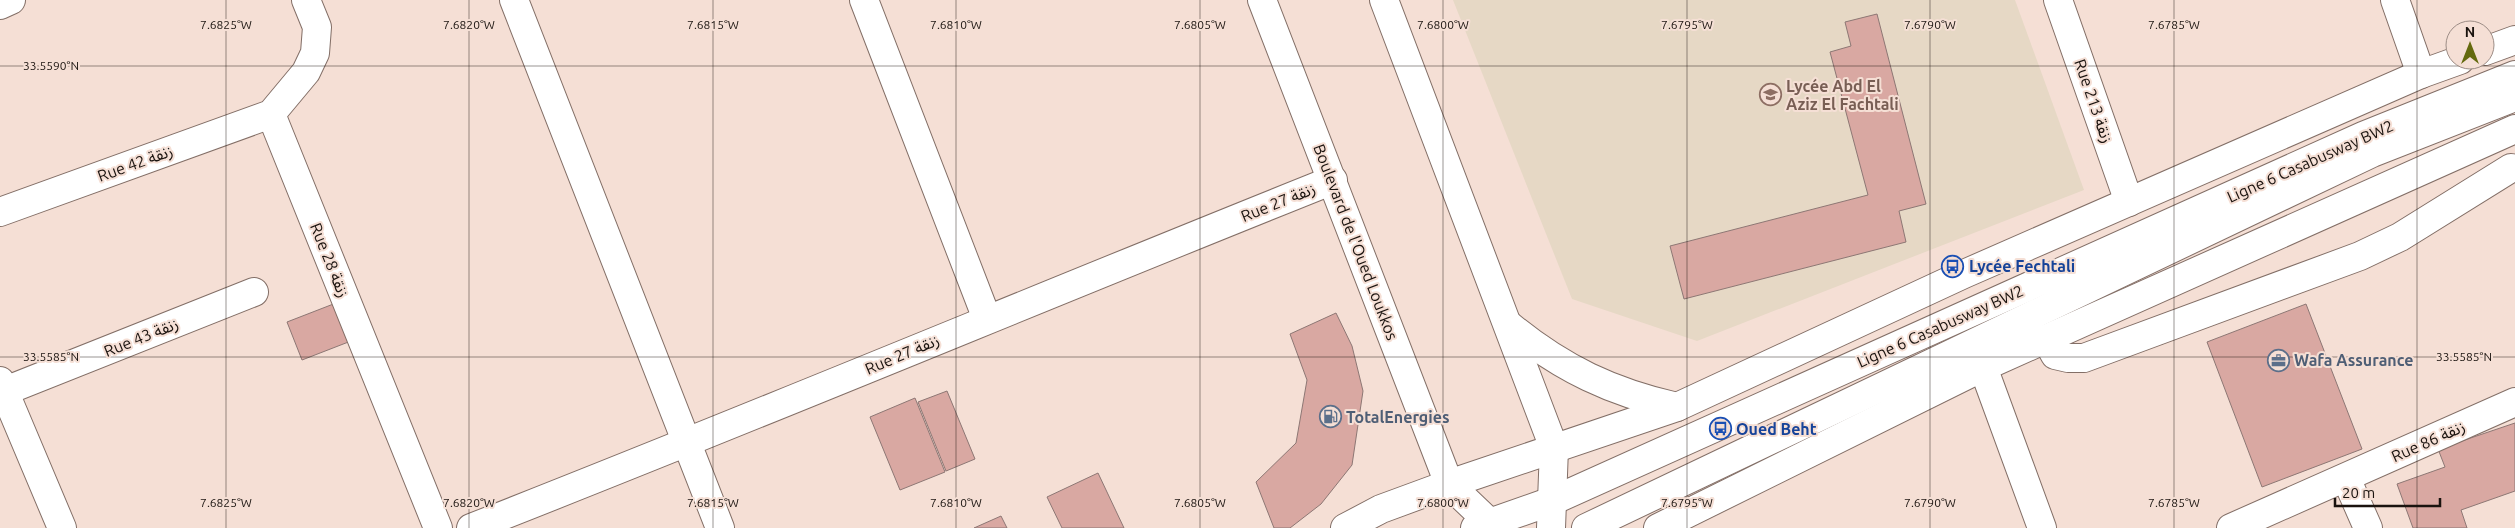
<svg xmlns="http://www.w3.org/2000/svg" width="2515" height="528" viewBox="0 0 2515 528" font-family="Ubuntu,'Noto Sans Arabic',sans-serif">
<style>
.education{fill:#e6d8c5}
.building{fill:#d9a8a2;stroke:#8d7774}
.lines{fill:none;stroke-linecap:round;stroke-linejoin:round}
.minor-casing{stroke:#836f67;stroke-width:30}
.major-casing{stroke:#836f67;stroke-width:30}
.minor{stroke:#fff;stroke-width:28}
.major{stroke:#fff;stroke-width:28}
.ticks{fill:none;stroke:#1a130f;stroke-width:1;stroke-opacity:0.45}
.labels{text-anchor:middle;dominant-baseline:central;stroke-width:4;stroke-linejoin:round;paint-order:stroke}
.education-label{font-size:16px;font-weight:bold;fill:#785e54;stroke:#f5dfd5;text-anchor:start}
.street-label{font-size:16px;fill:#1a130f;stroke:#f5dfd5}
.transit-label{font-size:16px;font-weight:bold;fill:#164399;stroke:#f5dfd5;text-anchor:start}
.service-label{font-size:16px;font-weight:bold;fill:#4e5e75;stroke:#f5dfd5;text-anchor:start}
.ticks-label{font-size:12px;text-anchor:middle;fill:#1a130f;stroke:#f5dfd5;stroke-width:4;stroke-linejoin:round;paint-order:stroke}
</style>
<rect width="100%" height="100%" fill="#f5dfd5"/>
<polygon class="education" points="1453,0 2015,0 2084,190 1697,341 1572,299"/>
<g class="building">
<polygon points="1877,14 1926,204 1899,211 1906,242 1684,299 1670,246 1868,195 1830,52 1851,46 1845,22"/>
<polygon points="336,303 351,341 302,360 287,322"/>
<polygon points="2306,304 2362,449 2262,487 2207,342"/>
<polygon points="1336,313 1352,346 1363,391 1352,465 1321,504 1290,528 1274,528 1256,482 1296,443 1307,380 1290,334"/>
<polygon points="947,391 975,459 946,471 918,402"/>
<polygon points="915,398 945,472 900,490 870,417"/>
<polygon points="2515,423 2515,491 2461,510 2467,528 2413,528 2397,484 2445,467 2438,449"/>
<polygon points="1098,473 1124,528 1062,528 1047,497"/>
<polygon points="1001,516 1007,528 974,528"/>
</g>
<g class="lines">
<defs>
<g id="minor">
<polyline points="514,0 720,528"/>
<polyline points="864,0 987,319"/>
<polyline points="2058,0 2129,202"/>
<polyline points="2395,0 2421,74"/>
<polyline points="0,5 11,0"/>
<polyline points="271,114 438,528"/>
<polyline points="0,212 271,114 306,72 315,53 317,27 306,0"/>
<polyline points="2046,339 2055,355 2068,358 2084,358 2360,256 2400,237 2511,168"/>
<polyline points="1983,367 2042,528"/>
<polyline points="0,381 62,528"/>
<polyline points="0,393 254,292"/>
<polyline points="2346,478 2368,528"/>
<path d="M 471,528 C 760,415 1045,295 1333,180"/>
<polyline points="1475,528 1552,501 2363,136 2515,75"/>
<polyline points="1586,528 2372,153 2515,97"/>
<polyline points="2231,528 2515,402"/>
</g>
<g id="major">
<polyline points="1262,0 1449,484 1495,528"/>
<polyline points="1384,0 1554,448 1551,528"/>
<polyline points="2485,51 2515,40"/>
<path d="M 1510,326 C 1562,369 1612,392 1677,407"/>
<polyline points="1345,528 1381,509 1449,484 1677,407 1964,274 2421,74 2460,60"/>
<polyline points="1658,528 1983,367 2515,129"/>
</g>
</defs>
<use href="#minor" class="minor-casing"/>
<use href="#major" class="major-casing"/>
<use href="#minor" class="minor"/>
<use href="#major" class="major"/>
</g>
<path class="ticks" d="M 226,0 L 226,528M 469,0 L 469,528M 713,0 L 713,528M 956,0 L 956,528M 1200,0 L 1200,528M 1443,0 L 1443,528M 1687,0 L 1687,528M 1930,0 L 1930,528M 2174,0 L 2174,528M 2417,0 L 2417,528M 0,66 L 2515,66M 0,357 L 2515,357"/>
<defs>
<symbol id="school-ring" viewBox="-11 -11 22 22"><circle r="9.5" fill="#f5dfd5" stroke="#8d6e63" stroke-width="1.5"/><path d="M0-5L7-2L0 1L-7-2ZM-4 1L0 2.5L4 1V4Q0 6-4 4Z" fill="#8d6e63"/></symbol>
<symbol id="bus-ring" viewBox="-11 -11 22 22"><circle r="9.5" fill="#f5dfd5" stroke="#1a4fb4" stroke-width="1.5"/><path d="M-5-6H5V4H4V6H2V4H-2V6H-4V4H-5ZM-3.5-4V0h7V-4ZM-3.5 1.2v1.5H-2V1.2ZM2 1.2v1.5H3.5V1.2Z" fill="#1a4fb4"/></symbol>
<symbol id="office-ring" viewBox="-11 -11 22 22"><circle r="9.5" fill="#f5dfd5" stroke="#5c6f8a" stroke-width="1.5"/><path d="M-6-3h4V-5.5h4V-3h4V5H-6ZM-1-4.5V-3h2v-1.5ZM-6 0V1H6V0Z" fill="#5c6f8a"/></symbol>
<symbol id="fuel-ring" viewBox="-11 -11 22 22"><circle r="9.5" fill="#f5dfd5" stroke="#5c6f8a" stroke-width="1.5"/><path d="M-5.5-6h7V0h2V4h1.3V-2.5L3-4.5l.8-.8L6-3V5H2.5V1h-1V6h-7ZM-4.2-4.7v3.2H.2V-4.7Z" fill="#5c6f8a"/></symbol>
</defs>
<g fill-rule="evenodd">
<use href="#school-ring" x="1758" y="82" width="25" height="25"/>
<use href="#bus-ring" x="1940" y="254" width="25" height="25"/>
<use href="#office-ring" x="2266" y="348" width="25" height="25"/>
<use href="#fuel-ring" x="1318" y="404" width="25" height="25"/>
<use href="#bus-ring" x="1708" y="416" width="25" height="25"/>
</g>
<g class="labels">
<g class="education-label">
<text x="1786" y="86">Lycée Abd El<tspan x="1786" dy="18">Aziz El Fachtali</tspan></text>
</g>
<g class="street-label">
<text transform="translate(2094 101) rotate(71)">Rue 213 زنقة</text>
<text transform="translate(2310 161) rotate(-24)">Ligne 6 Casabusway BW2</text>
<text transform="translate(135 163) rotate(-20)">Rue 42 زنقة</text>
<text transform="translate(1278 202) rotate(-22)">Rue 27 زنقة</text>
<text transform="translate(1356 242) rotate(69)">Boulevard de l'Oued Loukkos</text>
<text transform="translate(330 260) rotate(68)">Rue 28 زنقة</text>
<text transform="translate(1940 326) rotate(-24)">Ligne 6 Casabusway BW2</text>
<text transform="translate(141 337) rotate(-22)">Rue 43 زنقة</text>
<text transform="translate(902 354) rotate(-23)">Rue 27 زنقة</text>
<text transform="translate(2428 441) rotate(-24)">Rue 86 زنقة</text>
</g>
<g class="transit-label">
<text x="1969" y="266">Lycée Fechtali</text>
<text x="1736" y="429">Oued Beht</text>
</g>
<g class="service-label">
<text x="2294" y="360">Wafa Assurance</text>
<text x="1346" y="417">TotalEnergies</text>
</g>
</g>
<g class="ticks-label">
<text x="226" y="29">7.6825°W</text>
<text x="469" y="29">7.6820°W</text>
<text x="713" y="29">7.6815°W</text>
<text x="956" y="29">7.6810°W</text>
<text x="1200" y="29">7.6805°W</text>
<text x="1443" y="29">7.6800°W</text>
<text x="1687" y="29">7.6795°W</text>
<text x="1930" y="29">7.6790°W</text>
<text x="2174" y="29">7.6785°W</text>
<text x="51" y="70">33.5590°N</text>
<text x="51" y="361">33.5585°N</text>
<text x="2464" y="361">33.5585°N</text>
<text x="226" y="507">7.6825°W</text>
<text x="469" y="507">7.6820°W</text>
<text x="713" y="507">7.6815°W</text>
<text x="956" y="507">7.6810°W</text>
<text x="1200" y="507">7.6805°W</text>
<text x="1443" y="507">7.6800°W</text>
<text x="1687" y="507">7.6795°W</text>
<text x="1930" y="507">7.6790°W</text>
<text x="2174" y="507">7.6785°W</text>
</g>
<g transform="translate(2470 45)"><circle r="24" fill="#f5dfd5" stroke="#9d8d86"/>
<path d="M0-4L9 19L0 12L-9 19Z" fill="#646a0e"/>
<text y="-8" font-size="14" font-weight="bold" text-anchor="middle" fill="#1a130f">N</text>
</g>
<path d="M2335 498v8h105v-8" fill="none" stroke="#1a130f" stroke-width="2.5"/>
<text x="2342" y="498" font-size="15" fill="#1a130f" stroke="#f5dfd5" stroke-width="4" paint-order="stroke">20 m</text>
</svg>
